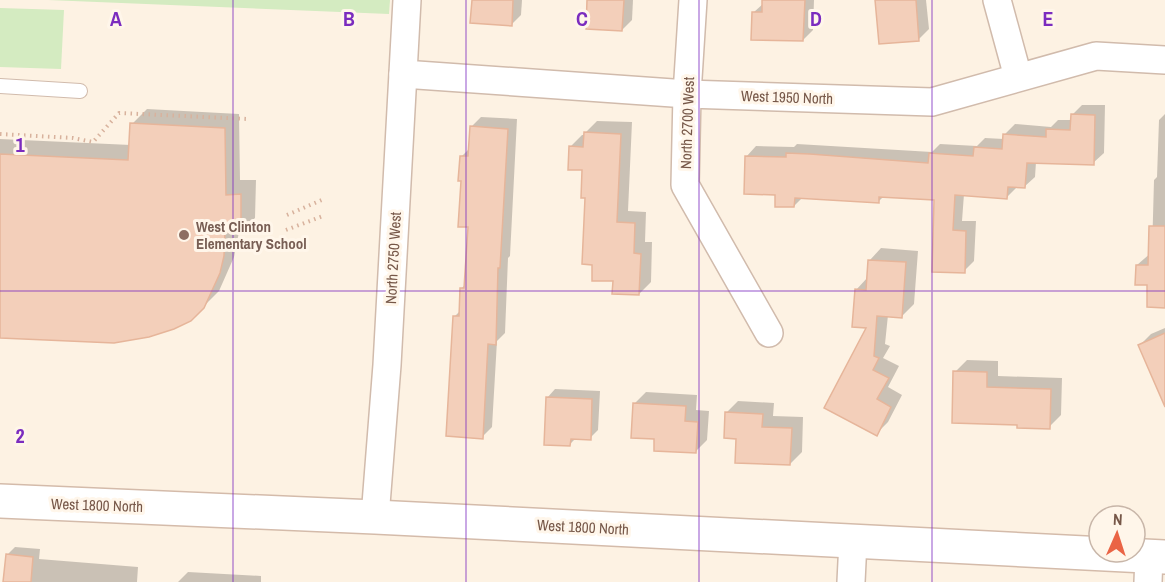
<svg xmlns="http://www.w3.org/2000/svg" width="1165" height="582" viewBox="0 0 1165 582" font-family="'Archivo Narrow',sans-serif">
<style>
.green{fill:#d4ebc1}
.shadow{fill:#0003}
.building{fill:#f3cfba;stroke:#e6b59a;stroke-width:1.5}
.lines{fill:none;stroke-linecap:round;stroke-linejoin:round}
.lane-casing{stroke:#d1bbac;stroke-width:16}
.street-casing{stroke:#d1bbac;stroke-width:30}
.secondary-casing{stroke:#d4bbaa;stroke-width:36}
.path{stroke:#d8b29d;stroke-width:4;stroke-dasharray:1.5 4.5;stroke-linecap:butt}
.lane{stroke:#fff;stroke-width:14}
.street{stroke:#fff;stroke-width:27}
.secondary{stroke:#fff;stroke-width:33}
.grid{fill:none;stroke:#7b2cbf;stroke-width:1.5;stroke-opacity:0.55}
.education-dot{fill:#8d6e63;stroke:#fff6ea;stroke-width:2}
.labels{text-anchor:middle;dominant-baseline:central;stroke-width:6;stroke-linejoin:round;paint-order:stroke}
.street-label{font-size:15px;fill:#765748;stroke:#fff6ea}
.education-label{font-size:15px;font-weight:bold;fill:#785e54;stroke:#fff6ea;text-anchor:start}
.grid-label{font-size:20px;text-anchor:middle;font-weight:bold;fill:#7b2cbf;stroke:#fff6ea;stroke-width:6;stroke-linejoin:round;paint-order:stroke}
</style>
<rect width="100%" height="100%" fill="#fdf2e3"/>
<g class="green">
<polygon points="48,0 390,0 389,14"/>
<polygon points="0,8 64,10 61,69 0,67"/>
</g>
<g class="shadow">
<polygon points="474,0 522,0 521,15 511,25"/>
<polygon points="589,0 633,0 632,20 622,30"/>
<polygon points="764,0 814,0 813,30 803,40 754,12 764,3"/>
<polygon points="877,0 926,0 929,29 919,39"/>
<polygon points="1082,105 1105,105 1104,153 1093,163 1036,162 1035,177 1024,187 1018,186 1007,197 964,194 962,221 976,221 974,261 964,271 936,199 884,196 878,202 803,197 794,206 776,193 746,157 756,146 794,147 797,144 932,152 940,144 977,146 985,138 1004,139 1005,134 1015,124 1051,127 1058,120 1072,120 1072,115"/>
<polygon points="147,109 239,114 240,180 256,180 255,218 239,232 234,257 219,291 190,320 0,337 0,139 131,145 132,124"/>
<polygon points="1165,114 1165,306 1137,265 1152,252 1154,180 1157,177 1159,120"/>
<polygon points="481,117 517,119 510,256 508,258 505,333 497,341 492,427 482,437 454,317 461,310 462,288 466,284 470,226 463,180 462,156 470,148 471,127"/>
<polygon points="597,121 632,122 628,211 646,212 645,242 652,242 651,282 639,294 615,280 586,197 584,169 570,147 582,135 585,135 585,133"/>
<polygon points="881,248 918,251 914,304 902,316 888,315 885,344 890,346 883,358 899,366 888,387 902,395 888,422 876,434 868,326 856,290 868,277 870,260"/>
<polygon points="1165,328 1165,393 1140,345 1151,334"/>
<polygon points="967,360 998,361 998,376 1062,378 1061,415 1049,427 1018,424 955,372"/>
<polygon points="555,389 600,391 598,430 590,438 576,438 570,444 547,398"/>
<polygon points="646,392 697,395 696,410 709,411 707,440 695,452 656,438 634,404"/>
<polygon points="738,401 774,403 773,416 803,417 802,452 790,464 726,413"/>
<polygon points="15,547 40,549 39,559 138,567 137,582 5,582 7,555"/>
<polygon points="188,572 261,576 261,582 178,582"/>
</g>
<g class="building">
<polygon points="472,0 513,0 512,26 470,23"/>
<polygon points="587,0 624,0 622,31 586,29"/>
<polygon points="762,0 805,0 803,41 751,40 752,12 762,12"/>
<polygon points="875,0 916,0 919,41 879,44"/>
<polygon points="1071,114 1095,115 1094,165 1027,163 1025,188 1008,187 1007,199 955,195 953,230 966,231 965,273 932,272 934,200 879,197 879,203 795,198 794,207 775,207 775,195 744,194 745,156 786,157 786,153 810,154 928,163 929,153 973,156 974,147 1002,149 1003,134 1046,137 1046,129 1070,130"/>
<polygon points="130,123 225,128 226,195 241,194 241,234 225,232 224,256 220,273 204,308 191,321 174,329 149,337 114,343 0,338 0,154 128,160"/>
<polygon points="470,126 508,129 500,268 498,268 496,345 488,344 483,439 446,436 453,316 459,316 460,288 464,288 468,227 458,227 461,181 458,181 460,156 468,156"/>
<polygon points="584,132 621,134 617,222 635,223 634,253 641,254 639,295 612,294 613,281 592,281 592,265 582,264 585,198 581,198 582,170 568,170 569,146 583,147"/>
<polygon points="1149,226 1165,226 1165,308 1147,307 1147,285 1135,285 1136,265 1148,265"/>
<polygon points="868,260 906,262 902,318 877,316 874,356 879,358 873,370 889,378 877,399 891,407 877,436 824,408 866,328 852,327 855,289 866,290"/>
<polygon points="1165,333 1165,407 1138,345"/>
<polygon points="953,371 987,372 987,387 1051,389 1050,429 1017,428 1017,425 952,423"/>
<polygon points="546,397 592,399 591,440 571,439 570,446 544,445"/>
<polygon points="633,403 686,406 685,421 698,422 696,453 654,451 654,439 631,438"/>
<polygon points="725,412 763,414 762,427 792,428 790,465 735,463 736,439 724,438"/>
<polygon points="6,554 33,557 31,582 3,582"/>
</g>
<g class="lines">
<defs>
<polyline id="lane" points="0,86 80,91"/>
<g id="street">
<polyline points="693,0 687,94 685,185 769,333"/>
<polyline points="997,0 1018,77"/>
<polyline points="403,74 687,94 932,102 1096,56 1165,60"/>
<polyline points="375,517 387,365 407,0"/>
<polyline points="851,582 853,541"/>
<polyline points="1148,582 1149,556"/>
</g>
<polyline id="secondary" points="0,501 375,517 1165,557"/>
</defs>
<use href="#lane" class="lane-casing"/>
<use href="#street" class="street-casing"/>
<use href="#secondary" class="secondary-casing"/>
<g class="path">
<polyline points="0,134 73,138 93,142 119,113 248,119"/>
<polyline points="287,215 324,199"/>
<polyline points="286,230 323,216"/>
</g>
<use href="#lane" class="lane"/>
<use href="#street" class="street"/>
<use href="#secondary" class="secondary"/>
</g>
<path class="grid" d="M 233,0 L 233,582M 466,0 L 466,582M 699,0 L 699,582M 932,0 L 932,582M 0,291 L 1165,291"/>
<circle class="education-dot" cx="184" cy="235" r="6"/>
<g class="labels">
<g class="street-label">
<text transform="translate(787 97) rotate(2)">West 1950 North</text>
<text transform="translate(687 123) rotate(-88)">North 2700 West</text>
<text transform="translate(393 258) rotate(-87)">North 2750 West</text>
<text transform="translate(97 505) rotate(2)">West 1800 North</text>
<text transform="translate(583 527) rotate(3)">West 1800 North</text>
</g>
<g class="education-label">
<text x="196" y="226">West Clinton<tspan x="196" dy="17">Elementary School</tspan></text>
</g>
</g>
<g class="grid-label">
<text x="116" y="26">A</text>
<text x="349" y="26">B</text>
<text x="582" y="26">C</text>
<text x="816" y="26">D</text>
<text x="1048" y="26">E</text>
<text x="20" y="152">1</text>
<text x="20" y="443">2</text>
</g>
<g transform="translate(1117 534) rotate(3)"><circle r="28" fill="#fff6ea" stroke="#c8b6a9" stroke-width="1.5"/>
<path d="M0-4.5L10 22L0 15L-10 22Z" fill="#ea6445"/>
<text y="-9" font-size="16" font-weight="bold" text-anchor="middle" fill="#765748">N</text>
</g>
</svg>
